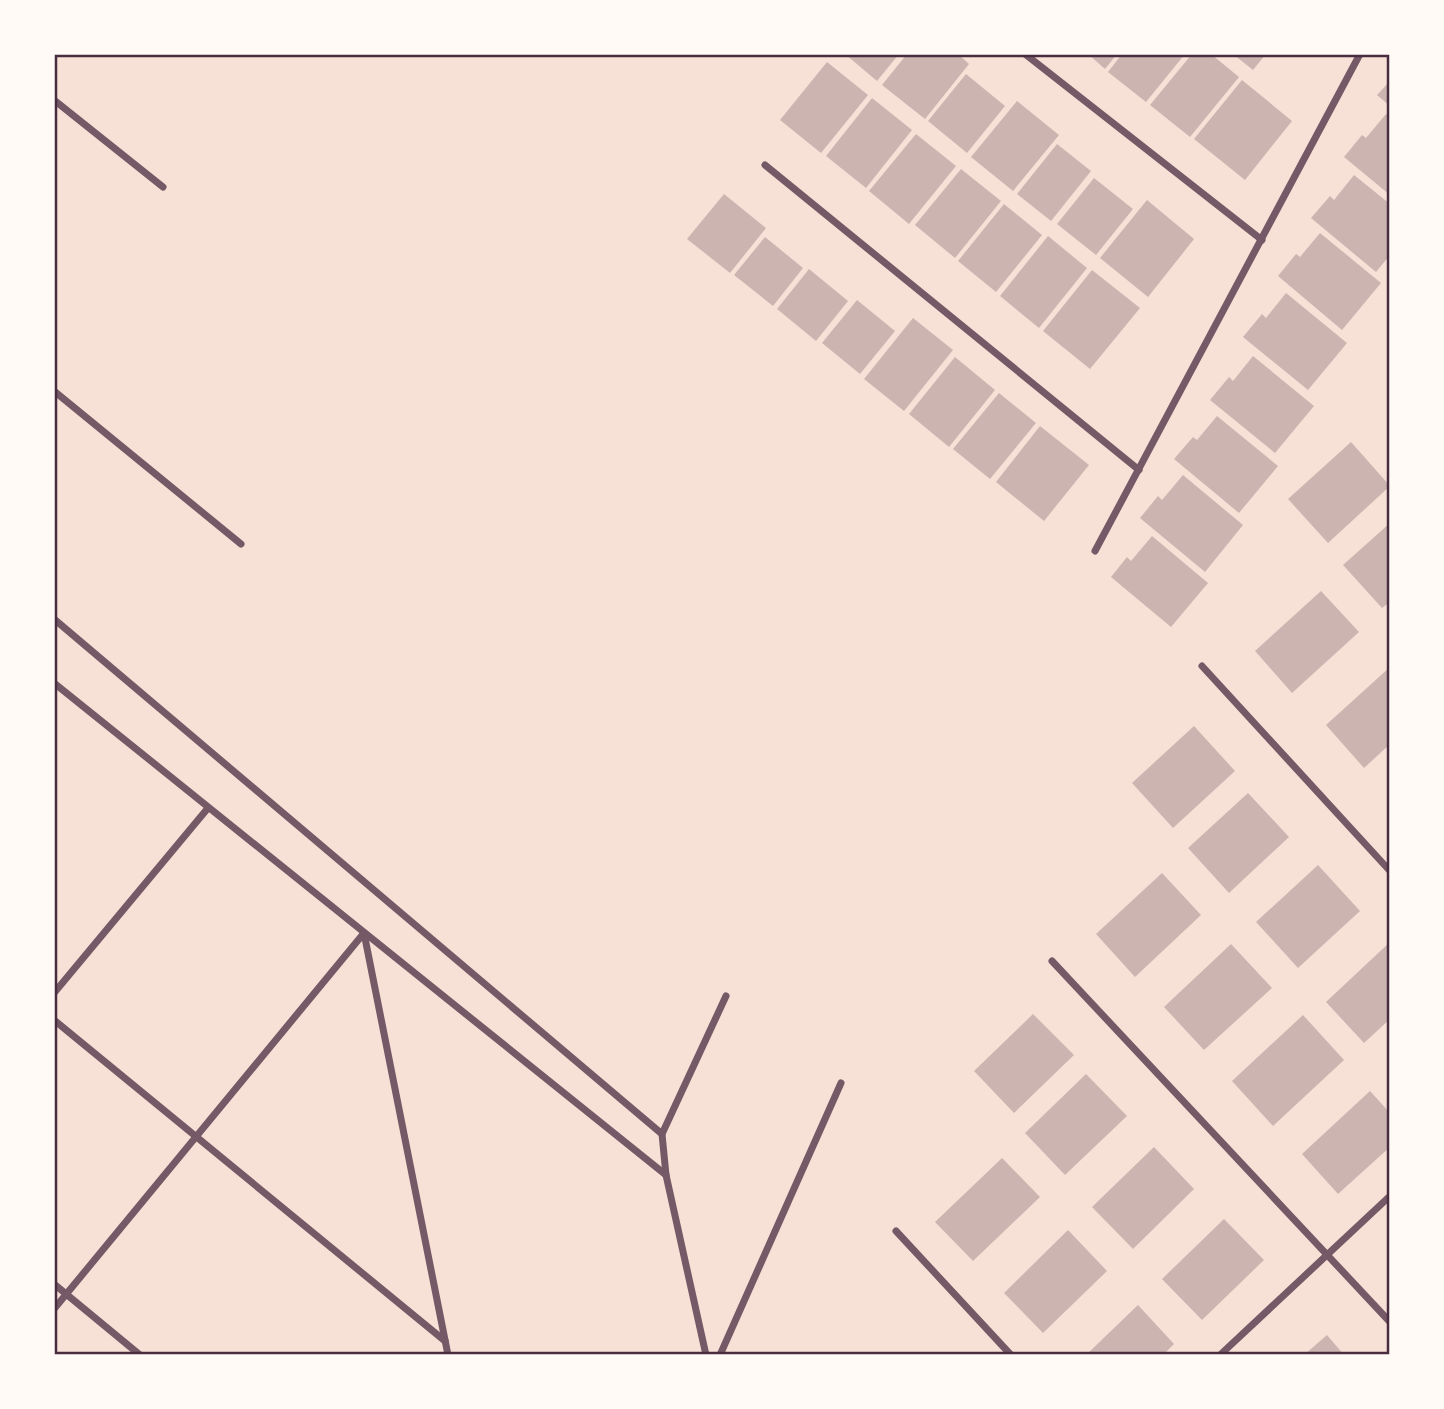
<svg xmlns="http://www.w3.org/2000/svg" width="1444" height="1409" viewBox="0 0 1444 1409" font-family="Lato,sans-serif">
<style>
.building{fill:#ccb4b1}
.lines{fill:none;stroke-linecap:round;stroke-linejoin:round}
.minor{stroke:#755966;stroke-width:7}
.neatline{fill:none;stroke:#4a2c40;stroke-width:2.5}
</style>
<rect width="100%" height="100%" fill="#f7e1d7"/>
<g class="building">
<polygon points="845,54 899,54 877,81"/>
<polygon points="907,54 958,54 969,64 925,119 882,85"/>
<polygon points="1088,54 1117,54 1105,69"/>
<polygon points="1122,54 1185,54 1146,102 1108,72"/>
<polygon points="1192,54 1211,54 1239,77 1190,137 1150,105"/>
<polygon points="1233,54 1266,54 1253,70"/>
<polygon points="827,62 868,95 821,153 780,120"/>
<polygon points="966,74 1005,106 967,153 928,121"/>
<polygon points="1242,80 1292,121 1245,180 1194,139"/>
<polygon points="1390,81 1390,106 1377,95"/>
<polygon points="872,98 912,130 866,188 826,156"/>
<polygon points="1017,101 1059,135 1013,191 971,157"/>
<polygon points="1386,114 1390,117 1390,195 1344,157 1362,135 1366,138"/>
<polygon points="916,134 956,166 909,224 869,191"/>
<polygon points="1057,144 1091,171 1051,221 1017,194"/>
<polygon points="961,169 1001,201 955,258 915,225"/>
<polygon points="1354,175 1390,204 1390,255 1376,272 1311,218 1330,196 1334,200"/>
<polygon points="1094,178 1133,209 1096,255 1057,224"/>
<polygon points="724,194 766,228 730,273 687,239"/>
<polygon points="1147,200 1194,239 1148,297 1100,258"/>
<polygon points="1004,204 1042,235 996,292 958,261"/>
<polygon points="1320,233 1381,283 1342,330 1278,276 1296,254 1300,257"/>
<polygon points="1048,236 1087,268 1039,328 1000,296"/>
<polygon points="765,237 803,268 773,306 734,275"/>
<polygon points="809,269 848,301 816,341 777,309"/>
<polygon points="1092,270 1140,308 1090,369 1043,331"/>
<polygon points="1286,293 1347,343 1308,390 1243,337 1262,314 1266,318"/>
<polygon points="857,300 895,331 860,374 822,343"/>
<polygon points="913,318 953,350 904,411 864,379"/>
<polygon points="1253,356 1314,406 1275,453 1210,400 1229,377 1233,381"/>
<polygon points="955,357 995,390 949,447 909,414"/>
<polygon points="999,393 1036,423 990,479 953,449"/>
<polygon points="1217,416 1278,466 1239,513 1174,459 1193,437 1197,440"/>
<polygon points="1040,426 1089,465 1044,521 996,482"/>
<polygon points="1351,442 1390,486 1328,543 1288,499"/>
<polygon points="1183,475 1243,525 1205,572 1140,518 1158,496 1162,500"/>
<polygon points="1390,523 1390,602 1382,608 1343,565"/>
<polygon points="1152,536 1208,583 1171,627 1111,577 1127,557 1131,561"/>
<polygon points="1321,591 1359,632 1292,693 1255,651"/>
<polygon points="1390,667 1390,744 1364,768 1326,725"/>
<polygon points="1194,726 1235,771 1173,828 1132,783"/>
<polygon points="1248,793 1289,837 1229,893 1188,848"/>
<polygon points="1318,865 1360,911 1298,968 1256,922"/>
<polygon points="1162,873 1201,915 1135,977 1096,934"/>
<polygon points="1390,942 1390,1019 1364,1043 1326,1002"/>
<polygon points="1231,944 1272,988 1204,1050 1164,1007"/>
<polygon points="1033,1014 1074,1055 1014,1113 974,1071"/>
<polygon points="1303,1015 1344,1060 1273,1126 1232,1081"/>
<polygon points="1086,1074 1127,1116 1065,1175 1025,1133"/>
<polygon points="1370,1091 1390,1113 1390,1147 1338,1194 1302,1154"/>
<polygon points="1154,1147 1194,1189 1133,1249 1092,1207"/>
<polygon points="1002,1158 1040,1197 973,1261 935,1222"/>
<polygon points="1224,1219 1264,1260 1202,1320 1162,1279"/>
<polygon points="1068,1230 1107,1271 1043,1333 1004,1293"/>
<polygon points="1138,1305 1174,1344 1163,1355 1086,1355"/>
<polygon points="1327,1335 1344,1355 1304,1355"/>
</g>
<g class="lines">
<g class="minor">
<polyline points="1025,54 1262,240"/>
<polyline points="54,100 163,187"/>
<polyline points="765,165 1139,470"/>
<polyline points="54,391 241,544"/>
<polyline points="1095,551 1360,54"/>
<polyline points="54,619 662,1134 726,996"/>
<polyline points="1202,666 1390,871"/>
<polyline points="54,683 666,1175"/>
<polyline points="364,933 448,1355"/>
<polyline points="1052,961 1390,1322"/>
<polyline points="54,993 208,808"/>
<polyline points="54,1020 445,1341"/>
<polyline points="662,1134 666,1175 706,1355"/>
<polyline points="896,1231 1011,1355"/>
<polyline points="54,1284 140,1355"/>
<polyline points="54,1309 364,933"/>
<polyline points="720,1355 841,1083"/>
<polyline points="1220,1355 1390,1196"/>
</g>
</g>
<rect width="1444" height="1409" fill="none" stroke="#fffaf5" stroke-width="112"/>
<rect x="56" y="56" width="1332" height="1297" class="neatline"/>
</svg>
